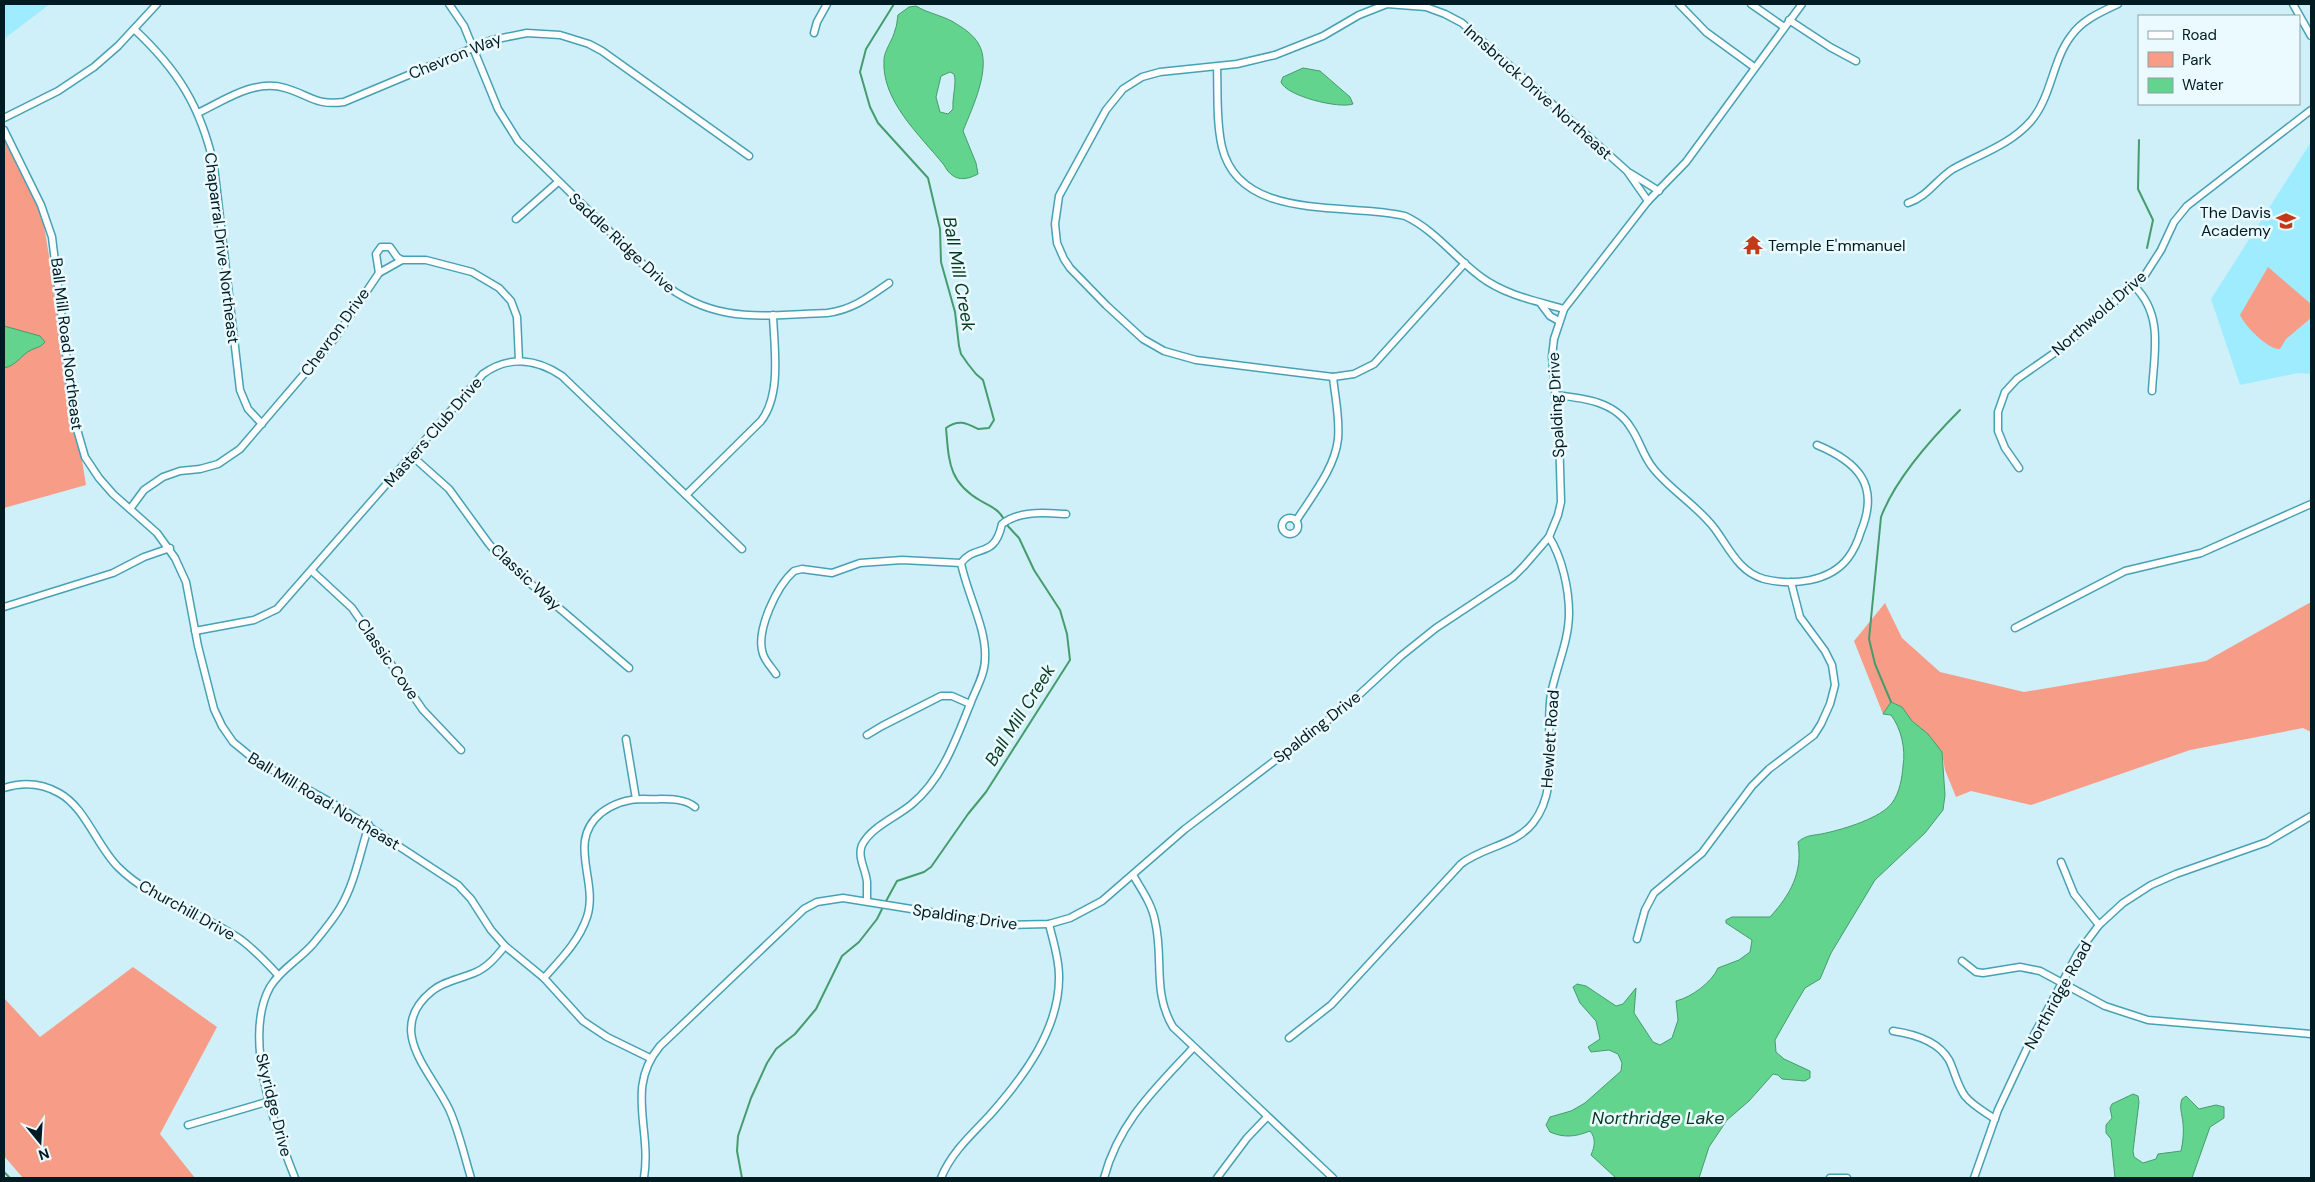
<svg xmlns="http://www.w3.org/2000/svg" width="2315" height="1182" viewBox="0 0 2315 1182" font-family="'DM Sans',sans-serif">
<style>
.built{fill:#9fecfe}
.green{fill:#f79c87}
.water{fill:#62d48d;stroke:#459c6d;fill-rule:evenodd}
.lines{fill:none;stroke-linecap:round;stroke-linejoin:round}
.stream{stroke:#459c6d;stroke-width:2}
.minor-casing{stroke:#47a1b4;stroke-width:9}
.minor{stroke:#fff;stroke-width:6}
.labels{text-anchor:middle;dominant-baseline:central;stroke-width:5;stroke-linejoin:round;paint-order:stroke}
.street-label{font-size:16px;fill:#001b21;stroke:#eafafe}
.poi-label{font-size:16px;fill:#001b21;stroke:#eafafe;text-anchor:end}
.water-label{font-size:18px;font-style:italic;fill:#08391e;stroke:#eafafe}
</style>
<rect width="100%" height="100%" fill="#cff0f8"/>
<g class="built">
<polygon points="4,4 50,4 4,39"/>
<polygon points="2311,142 2311,374 2298,373 2240,385 2211,299"/>
</g>
<g class="green">
<polygon points="4,130 43,219 86,485 4,508"/>
<path d="M 2268,267 L 2311,304 L 2311,318 L 2286,339 L 2280,349 C 2268,350 2245,326 2240,315 Z"/>
<polygon points="2311,602 2311,732 2303,728 2190,750 2031,805 1971,791 1956,797 1945,770 1942,752 1928,734 1912,721 1902,707 1892,702 1883,714 1854,641 1885,603 1902,638 1940,672 2024,692 2206,661"/>
<polygon points="133,967 217,1027 160,1134 195,1178 23,1178 4,1156 4,998 40,1037"/>
</g>
<g class="water">
<path d="M 916,6 C 929,14 946,16 958,25 C 965,29 974,36 978,43 C 993,66 972,108 963,131 L 976,163 L 978,174 C 963,182 952,180 944,165 C 920,135 881,101 884,59 C 885,49 893,40 895,30 C 897,26 897,20 898,15 L 909,7 ZM 950,72 L 954,74 C 957,83 952,97 953,109 L 948,114 L 940,112 L 936,97 L 941,76 Z"/>
<path d="M 1303,68 L 1320,71 L 1350,97 L 1353,104 C 1339,109 1286,96 1281,82 L 1283,77 Z"/>
<path d="M 4,326 L 40,336 L 45,342 C 40,348 37,347 31,350 C 21,355 16,366 4,368 Z"/>
<path d="M 1891,702 L 1902,707 L 1912,721 L 1928,734 L 1942,752 L 1945,795 L 1943,810 L 1925,833 L 1875,880 L 1831,953 L 1820,979 L 1805,988 L 1796,1003 L 1775,1040 L 1776,1052 L 1784,1059 L 1810,1071 L 1810,1078 L 1805,1081 L 1782,1079 L 1778,1075 L 1773,1074 L 1749,1101 L 1727,1120 L 1709,1147 L 1699,1178 L 1616,1178 L 1591,1155 C 1595,1146 1596,1138 1590,1131 C 1575,1137 1564,1138 1550,1132 L 1546,1125 L 1550,1117 L 1571,1111 L 1585,1103 L 1621,1071 L 1622,1063 L 1618,1054 L 1609,1050 L 1591,1052 L 1588,1047 L 1600,1039 L 1596,1021 L 1580,1003 L 1573,987 L 1577,984 L 1586,986 L 1616,1006 L 1623,1004 L 1636,988 L 1634,1013 L 1653,1042 L 1660,1045 L 1672,1038 L 1678,1020 L 1676,1001 C 1692,997 1712,982 1718,968 L 1739,960 L 1750,952 L 1752,940 L 1726,923 L 1726,920 L 1732,917 L 1770,917 C 1790,895 1803,873 1798,842 C 1807,834 1814,836 1826,833 C 1844,829 1881,818 1892,803 C 1900,792 1902,778 1903,766 C 1906,749 1901,728 1891,715 L 1883,714 Z"/>
<path d="M 2133,1094 L 2138,1096 L 2139,1102 L 2133,1151 L 2134,1157 L 2143,1163 L 2156,1159 L 2158,1154 L 2181,1151 C 2183,1142 2184,1132 2183,1123 C 2182,1114 2179,1107 2182,1099 L 2186,1096 L 2199,1109 L 2216,1105 L 2224,1107 L 2224,1118 L 2210,1127 L 2192,1178 L 2115,1178 L 2111,1139 L 2106,1133 L 2106,1125 L 2112,1118 L 2110,1108 L 2112,1104 Z"/>
</g>
<g class="lines">
<g class="stream">
<path d="M 894,4 L 866,49 L 860,72 L 870,107 L 878,123 L 928,178 L 940,229 L 941,262 L 955,312 L 959,346 L 961,354 L 968,364 L 976,374 L 983,380 L 994,420 L 989,428 L 978,429 C 966,423 959,419 946,428 C 949,461 948,482 981,501 C 990,506 1000,510 1004,520"/>
<polyline points="2139,140 2138,189 2153,220 2147,248"/>
<path d="M 1891,702 L 1875,664 L 1869,639 L 1881,517 C 1895,480 1932,438 1960,410"/>
<polyline points="885,903 897,881 924,872 931,867 968,814 986,792 1070,660 1067,634 1060,610 1034,570 1019,538 1006,524"/>
<polyline points="4,1172 10,1178"/>
<polyline points="742,1178 737,1151 738,1136 751,1098 767,1063 776,1049 795,1034 816,1009 842,956 859,942 877,919 883,907"/>
</g>
<defs>
<g id="minor">
<path d="M 449,4 L 464,26 L 498,109 L 518,141 L 660,281 C 715,325 761,315 827,313 C 852,310 869,297 889,283"/>
<polyline points="1679,4 1706,32 1754,67"/>
<polyline points="1751,4 1784,27"/>
<polyline points="2293,4 2311,36"/>
<polyline points="1789,20 1830,47 1856,61"/>
<path d="M 134,29 C 178,70 201,107 214,166 L 240,390 L 248,409 L 262,424"/>
<polyline points="814,33 817,22 827,4"/>
<path d="M 1217,67 C 1218,93 1216,122 1222,147 C 1240,223 1348,202 1405,216 C 1435,230 1455,258 1481,277 C 1505,295 1536,301 1564,309"/>
<path d="M 198,113 C 225,100 254,79 285,88 C 310,95 315,106 344,102 L 492,40 L 527,33 L 560,35 L 589,44 L 602,51 L 749,156"/>
<polyline points="4,118 58,91 94,67 118,46 157,4"/>
<polyline points="4,130 41,205 52,237 74,419 85,457 99,478 113,494 157,533 175,558 186,582 198,646 214,709 222,726 233,742 255,760 339,807 458,885 471,899 491,930 505,946 544,978 583,1021 607,1037 650,1058"/>
<polyline points="1630,173 1659,191"/>
<path d="M 1908,203 C 1927,197 1937,179 1953,169 C 1980,154 2010,145 2031,121 C 2052,96 2052,61 2071,36 C 2082,20 2101,12 2118,4"/>
<polyline points="516,219 558,182"/>
<polyline points="1465,263 1374,364 1354,374 1333,377 1196,360 1164,351 1143,339 1106,305 1070,268 1064,259 1057,243 1055,224 1059,196 1106,110 1123,89 1142,77 1160,72 1237,64 1275,55 1323,36 1359,15 1387,4 1426,7 1445,14 1462,23 1627,171 1648,201"/>
<polyline points="379,273 376,254 381,247 390,247 397,257 402,260"/>
<path d="M 2134,286 C 2164,315 2154,353 2152,391"/>
<polyline points="1541,304 1550,316 1559,321"/>
<path d="M 1555,395 C 1583,398 1615,401 1631,428 C 1640,441 1643,456 1653,468 C 1671,491 1697,505 1715,529 C 1729,548 1739,572 1764,579 C 1792,586 1830,582 1848,558 C 1854,550 1858,541 1861,531 C 1880,485 1858,462 1817,445"/>
<polyline points="412,456 449,489 489,544 503,560 629,668"/>
<polyline points="2019,468 2005,448 1998,431 1998,412 2005,392 2017,379 2063,347 2145,275 2161,250 2174,222 2187,206 2311,110"/>
<path d="M 686,495 L 761,421 C 782,394 774,347 773,315"/>
<polyline points="130,509 144,490 163,477 180,471 200,469 218,464 240,449 335,338 379,273 402,260 426,260 472,272 499,288 511,301 517,317 519,361"/>
<circle cx="1290" cy="526" r="8"/>
<path d="M 1296,521 C 1312,496 1335,468 1338,439 C 1340,418 1335,397 1333,377"/>
<path d="M 961,563 C 976,543 994,560 1002,524 C 1020,510 1045,513 1066,514"/>
<polyline points="312,571 352,608 423,710 461,750"/>
<polyline points="4,607 113,573 144,557 170,548"/>
<polyline points="2015,628 2125,571 2201,553 2311,504"/>
<path d="M 195,631 L 254,620 L 277,609 L 483,374 C 509,355 537,359 562,376 L 742,549"/>
<path d="M 776,674 C 772,668 765,661 763,654 C 755,631 777,586 794,571 L 802,569 L 832,573 L 860,563 L 902,560 L 961,563"/>
<polyline points="867,735 882,726 941,696 952,696 970,704"/>
<polyline points="626,739 636,799"/>
<path d="M 4,788 C 23,782 41,783 59,793 C 85,807 97,846 118,867 C 152,901 201,912 240,939 C 254,949 266,962 278,975"/>
<polyline points="2061,862 2074,894 2099,925"/>
<path d="M 1133,875 C 1141,889 1152,904 1155,921 C 1164,958 1152,992 1173,1027 L 1333,1178"/>
<path d="M 867,901 C 867,895 867,888 867,882 C 866,870 857,857 862,845 C 872,826 897,817 912,804 C 943,778 956,739 971,702 C 976,689 985,674 985,659 C 987,629 967,594 961,563"/>
<polyline points="1637,939 1645,910 1654,893 1702,853 1752,786 1769,769 1814,735 1821,724 1830,704 1835,685 1832,665 1825,651 1800,617 1791,582"/>
<polyline points="1962,961 1976,972 1983,973 2020,967 2040,971 2105,1006 2148,1020 2311,1034"/>
<path d="M 544,978 C 561,959 579,941 587,917 C 599,881 566,842 601,813 C 614,803 627,799 643,799 C 660,800 682,796 695,807"/>
<path d="M 1893,1031 C 1914,1034 1938,1041 1949,1060 C 1955,1072 1957,1085 1965,1096 C 1973,1106 1985,1112 1995,1119"/>
<path d="M 1289,1038 L 1331,1005 L 1461,864 C 1482,847 1516,845 1533,823 C 1561,788 1544,736 1551,694 C 1556,668 1569,641 1569,613 C 1569,589 1562,557 1549,537"/>
<polyline points="188,1125 270,1101"/>
<path d="M 295,1178 C 275,1128 242,1038 270,987 C 281,969 299,960 313,944 C 322,933 333,920 340,908 C 355,883 360,852 369,825"/>
<path d="M 471,1178 C 464,1155 459,1131 449,1109 C 431,1071 384,1030 432,991 C 444,981 460,979 474,973 C 487,968 496,957 505,946"/>
<path d="M 644,1178 C 652,1128 625,1088 660,1046 L 804,909 L 817,902 L 843,898 L 1011,925 L 1049,924 L 1070,918 L 1102,901 L 1185,829 L 1348,705 L 1401,656 L 1436,628 L 1513,577 L 1524,566 L 1549,537 L 1558,515 L 1561,502 L 1559,433 L 1552,357 L 1554,339 L 1564,309 L 1648,201 L 1686,162 L 1802,4"/>
<path d="M 941,1178 C 951,1153 971,1135 989,1116 C 1023,1078 1060,1029 1059,976 C 1059,958 1053,941 1049,924"/>
<path d="M 1104,1178 C 1119,1122 1155,1089 1193,1048"/>
<polyline points="1217,1178 1247,1138 1267,1117"/>
<polyline points="1830,1178 1847,1178"/>
<polyline points="1974,1178 1998,1110 2028,1046 2078,953 2099,925 2123,903 2151,885 2176,874 2267,842 2311,816"/>
</g>
</defs>
<use href="#minor" class="minor-casing"/>
<use href="#minor" class="minor"/>
</g>
<defs>
<symbol id="school-bare" viewBox="-9 -9 18 18"><path d="M0-5L7-2L0 1L-7-2ZM-4 1L0 2.5L4 1V4Q0 6-4 4Z" fill="#c33919" stroke="#eafafe" stroke-width="2.5" paint-order="stroke"/></symbol>
<symbol id="temple-bare" viewBox="-9 -9 18 18"><path d="M0-6L5-2H3V0L6.5 2.5H4V6H1.5V3h-3V6H-4V2.5H-6.5L-3 0V-2H-5Z" fill="#c33919" stroke="#eafafe" stroke-width="2.5" paint-order="stroke"/></symbol>
</defs>
<g fill-rule="evenodd">
<use href="#school-bare" x="2272" y="207" width="28" height="28"/>
<use href="#temple-bare" x="1739" y="231" width="28" height="28"/>
</g>
<g class="labels">
<g class="street-label">
<text transform="translate(455 56) rotate(-22)">Chevron Way</text>
<text transform="translate(1538 92) rotate(42)">Innsbruck Drive Northeast</text>
<text transform="translate(622 243) rotate(43)">Saddle Ridge Drive</text>
<text transform="translate(222 248) rotate(83)">Chaparral Drive Northeast</text>
<text transform="translate(2099 313) rotate(-41)">Northwold Drive</text>
<text transform="translate(335 332) rotate(-54)">Chevron Drive</text>
<text transform="translate(67 344) rotate(83)">Ball Mill Road Northeast</text>
<text transform="translate(1556 405) rotate(-93)">Spalding Drive</text>
<text transform="translate(433 432) rotate(-49)">Masters Club Drive</text>
<text transform="translate(526 577) rotate(43)">Classic Way</text>
<text transform="translate(388 659) rotate(55)">Classic Cove</text>
<text transform="translate(1317 727) rotate(-38)">Spalding Drive</text>
<text transform="translate(1550 739) rotate(-86)">Hewlett Road</text>
<text transform="translate(324 801) rotate(31)">Ball Mill Road Northeast</text>
<text transform="translate(187 910) rotate(29)">Churchill Drive</text>
<text transform="translate(965 917) rotate(8)">Spalding Drive</text>
<text transform="translate(2058 995) rotate(-61)">Northridge Road</text>
<text transform="translate(274 1105) rotate(76)">Skyridge Drive</text>
</g>
<g class="poi-label">
<text x="2271" y="212">The Davis<tspan x="2271" dy="18">Academy</tspan></text>
<text x="1768" y="245" text-anchor="start">Temple E'mmanuel</text>
</g>
<g class="water-label">
<text transform="translate(959 274) rotate(80)">Ball Mill Creek</text>
<text transform="translate(1020 715) rotate(-58)">Ball Mill Creek</text>
<text x="1658" y="1118">Northridge Lake</text>
</g>
</g>
<rect width="2315" height="1182" fill="none" stroke="#001b21" stroke-width="10"/>
<rect x="2138" y="15" width="162" height="90" fill="#eafafe" stroke="#8ca1a6"/>
<rect x="2148" y="31" width="25" height="8" fill="#ffffff" stroke="#8ca1a6"/>
<text x="2182" y="40" font-size="15" fill="#001b21">Road</text>
<rect x="2148" y="52" width="25" height="15" fill="#f79c87" stroke="#8ca1a6"/>
<text x="2182" y="65" font-size="15" fill="#001b21">Park</text>
<rect x="2148" y="78" width="25" height="15" fill="#62d48d" stroke="#8ca1a6"/>
<text x="2182" y="90" font-size="15" fill="#001b21">Water</text>
<g transform="translate(40 1142) rotate(162)" stroke="#eafafe" stroke-width="4" paint-order="stroke">
<path d="M0-4L9 19L0 12L-9 19Z" fill="#001b21"/>
<text y="-8" font-size="14" font-weight="bold" text-anchor="middle" fill="#001b21">N</text>
</g>
</svg>
